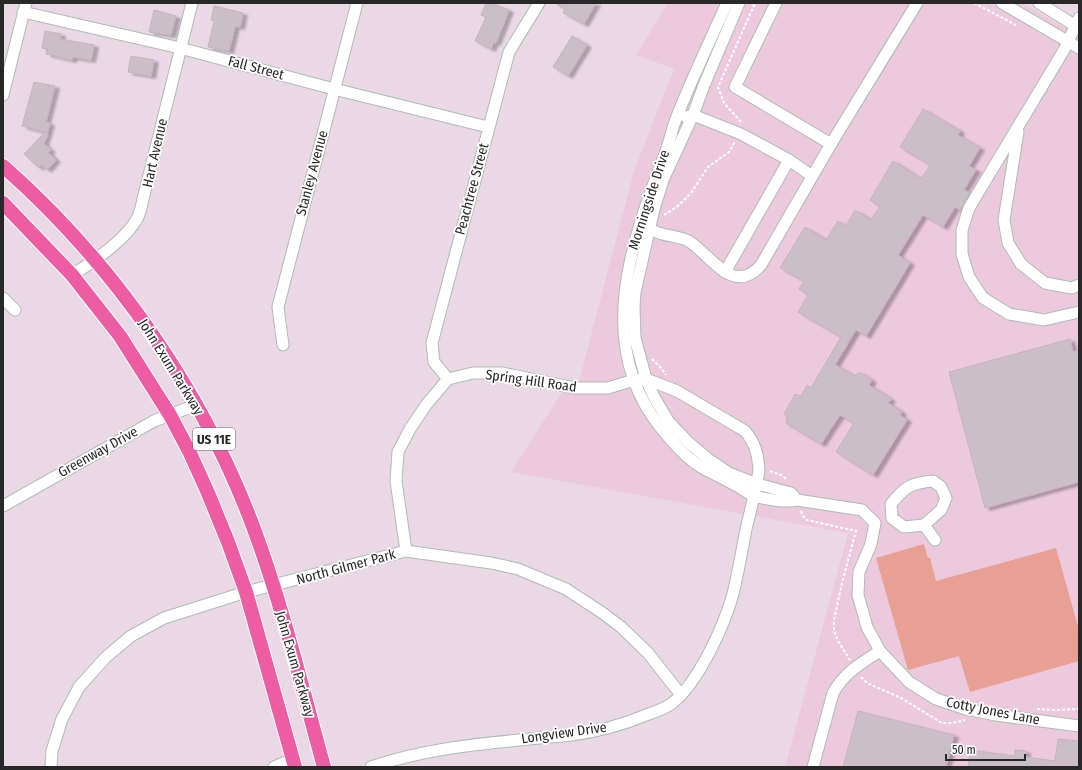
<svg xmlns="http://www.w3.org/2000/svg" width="1082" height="770" viewBox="0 0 1082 770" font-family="'Fira Sans Condensed',sans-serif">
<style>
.education{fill:#ecc9dd}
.pitch{fill:#e7a093}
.building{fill:#ccbec7;stroke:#c5b3be;filter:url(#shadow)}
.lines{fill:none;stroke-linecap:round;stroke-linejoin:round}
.minor-casing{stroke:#aebcb5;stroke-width:13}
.major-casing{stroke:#fff;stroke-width:16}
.path{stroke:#fff;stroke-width:2;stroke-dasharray:3 2;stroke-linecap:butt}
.minor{stroke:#fff;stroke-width:11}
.major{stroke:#ec5da4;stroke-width:14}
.labels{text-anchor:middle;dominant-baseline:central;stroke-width:3.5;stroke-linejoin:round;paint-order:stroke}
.shield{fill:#fff;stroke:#686868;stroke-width:1}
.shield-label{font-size:13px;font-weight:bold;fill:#282828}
.street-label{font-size:14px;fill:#282828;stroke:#fff}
</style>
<defs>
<filter id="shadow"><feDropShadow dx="4.5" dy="2.5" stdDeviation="1" flood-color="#0004"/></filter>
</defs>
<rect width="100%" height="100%" fill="#ead9e5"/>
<polygon class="education" points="668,3 1022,3 1079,36 1079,767 785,767 848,533 511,472 570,380 579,381 634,171 674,69 636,55"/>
<polygon class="pitch" points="924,544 928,558 930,558 936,581 1056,548 1079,630 1079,661 970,692 959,656 908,670 876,558"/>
<g class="building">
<polygon points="486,3 490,3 509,10 496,43 494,42 491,49 475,41 486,17 481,15"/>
<polygon points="555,3 596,3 584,24 563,13 565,9"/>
<polygon points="214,6 243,13 240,27 235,26 229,51 208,47 214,21 211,20"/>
<polygon points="154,10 176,16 171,35 149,32"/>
<polygon points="45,31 61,34 60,39 94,45 91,60 73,57 72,60 46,54 47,49 42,48"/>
<polygon points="572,36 587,45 568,76 553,67"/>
<polygon points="131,56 154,60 151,76 128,72"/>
<polygon points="34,82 55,86 46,122 50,123 44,144 51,150 48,152 56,160 47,170 41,165 39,168 24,154 45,132 22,126"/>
<polygon points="923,109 960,131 958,135 980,148 969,166 976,170 964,190 970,193 960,210 955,207 943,227 923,215 898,255 910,263 866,336 856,330 835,365 855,376 859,372 872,380 869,385 891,399 888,403 902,412 900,415 907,420 873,475 836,452 854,423 840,415 821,444 786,423 787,417 784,414 795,394 801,396 807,385 811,388 841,337 798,312 808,295 799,289 804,281 780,268 805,227 826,240 838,221 846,226 855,210 871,220 880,206 870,200 893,161 921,179 930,165 900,147"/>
<polygon points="1070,339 1073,352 1079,350 1079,482 985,508 949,372"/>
<polygon points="858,711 954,735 946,767 843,767"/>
<polygon points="1058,739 1079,741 1079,767 968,767 970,750 1015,756 1015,750 1026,751 1025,757 1055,761"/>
</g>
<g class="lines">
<defs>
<g id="minor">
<path d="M 727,3 C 710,41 691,80 676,119 C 672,129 670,140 666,151 C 632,240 593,344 661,428 C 674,444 688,460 706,470 C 717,475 728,481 739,487 C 744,490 749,494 755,496 C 765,499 787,503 797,500 L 862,510 L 875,523 L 871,544 L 859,572 L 858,595 L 867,627 L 880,651 L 909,682 L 936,699 L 966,709 L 996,715 L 1079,726"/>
<polyline points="739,3 704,85 693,115 663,180 654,209 635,292 634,307 635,338 646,379 654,397 669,422 688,442 708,459 729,473 757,484 791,493 797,500"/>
<polyline points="776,3 735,87 831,144"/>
<polyline points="1002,3 1079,48"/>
<polyline points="1039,3 1079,28"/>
<polyline points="23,12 180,48 334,89 488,127"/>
<polyline points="1079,18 1064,50 969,208 962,230 962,254 969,277 983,298 1009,314 1044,320 1079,312"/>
<polyline points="3,95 26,3"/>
<polyline points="686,117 693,115 741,134 789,160 812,176"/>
<polyline points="1018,132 1004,220 1008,243 1021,264 1045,283 1072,288 1079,285"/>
<path d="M 643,225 C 647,227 650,230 654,231 C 665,237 679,235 690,242 C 712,257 734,296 761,265 L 831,144 L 917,3"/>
<polyline points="725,272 789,160"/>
<path d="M 72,275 C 93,262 126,240 138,217 C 140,212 142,205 143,199 L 192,3"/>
<polyline points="3,298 15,310"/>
<polyline points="283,345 278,307 357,3"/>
<polyline points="448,379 434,362 432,343 509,52 539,3"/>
<path d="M 933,481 L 941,487 L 946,498 L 941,510 L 924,525 L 904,527 L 892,518 L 891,504 C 905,487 910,483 933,481 Z"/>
<polyline points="3,506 154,421 196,405"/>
<polyline points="924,525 935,540"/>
<polyline points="51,767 52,751 62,719 79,687 106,657 131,636 164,618 246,592 406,551 491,563 518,569 566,589 604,614 621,627 648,653 681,695"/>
<polyline points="274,767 293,759"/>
<path d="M 371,767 C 436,745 503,742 571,735 C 597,732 622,725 646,715 C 655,712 664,709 671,704 C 698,684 724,626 733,594 C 738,573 742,551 746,529 C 751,509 756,490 759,470 C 758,454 755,443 745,431 L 677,391 L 646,379 L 634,380 L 608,388 L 575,388 L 502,373 L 473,373 L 448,379 L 426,405 L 410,429 L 398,452 L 396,481 L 406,551"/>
<path d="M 813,767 L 833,693 C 844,673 861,663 880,651"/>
</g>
<g id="major">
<path d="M 3,166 C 113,263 203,391 254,529 C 283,607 302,688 324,767"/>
<polyline points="3,203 72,275 120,336 170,415 190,453 208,493 228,542 246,592 295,767"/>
</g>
</defs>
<use href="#minor" class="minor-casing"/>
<use href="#major" class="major-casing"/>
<g class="path">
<polyline points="974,3 1016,25"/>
<polyline points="741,122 724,103 718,87 755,3"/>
<polyline points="664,215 678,206 691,193 708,167 729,152 735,142"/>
<polyline points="652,359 662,369 666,375"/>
<polyline points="770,471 783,476 787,480"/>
<polyline points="801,511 802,515 807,520 856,531 842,583 834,620 834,631 838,641 850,660"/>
<polyline points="861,677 867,683 901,698 942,723 952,723 965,720"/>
<polyline points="1037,709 1055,710 1079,709"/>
</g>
<use href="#minor" class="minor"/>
<use href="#major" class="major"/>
</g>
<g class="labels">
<rect class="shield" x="193" y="428" width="42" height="22" rx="3"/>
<g class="shield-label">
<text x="214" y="439">US 11E</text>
</g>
<g class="street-label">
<text transform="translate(256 68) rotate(15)">Fall Street</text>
<text transform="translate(155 153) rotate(-77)">Hart Avenue</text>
<text transform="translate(312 173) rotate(-75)">Stanley Avenue</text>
<text transform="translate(472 189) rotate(-75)">Peachtree Street</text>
<text transform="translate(649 200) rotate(-72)">Morningside Drive</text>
<text transform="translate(171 367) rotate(58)">John Exum Parkway</text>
<text transform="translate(531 381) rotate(8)">Spring Hill Road</text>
<text transform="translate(98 452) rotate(-29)">Greenway Drive</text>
<text transform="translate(346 567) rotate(-15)">North Gilmer Park</text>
<text transform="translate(295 664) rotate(74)">John Exum Parkway</text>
<text transform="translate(993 711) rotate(11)">Cotty Jones Lane</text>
<text transform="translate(564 733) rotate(-8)">Longview Drive</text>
</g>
</g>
<rect width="1082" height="770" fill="none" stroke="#282828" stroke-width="8"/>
<path d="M946 754v6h79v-6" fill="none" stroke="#282828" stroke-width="2"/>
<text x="952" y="754" font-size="12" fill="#282828" stroke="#ffffff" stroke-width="3" paint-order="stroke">50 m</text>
</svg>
